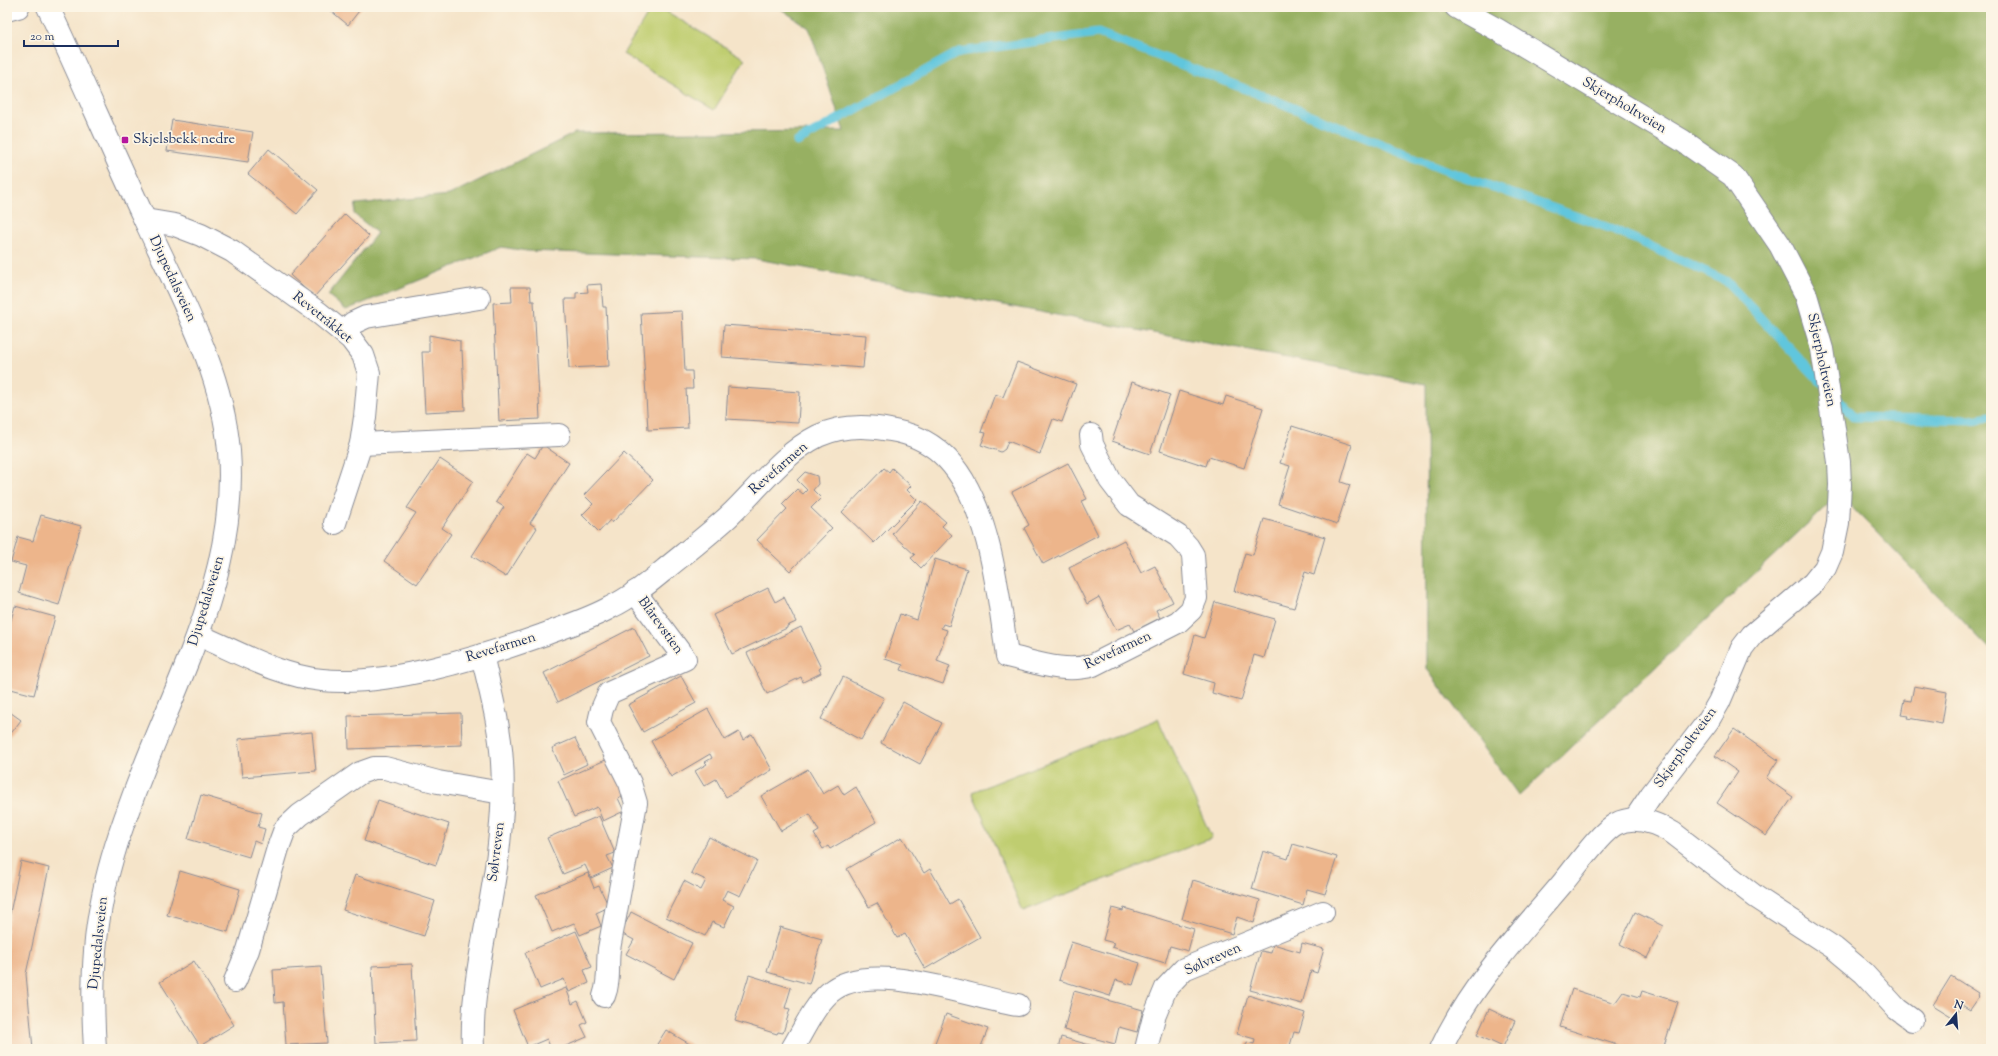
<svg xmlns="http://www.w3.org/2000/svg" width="1998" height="1056" viewBox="0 0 1998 1056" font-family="'Sorts Mill Goudy',serif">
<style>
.green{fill:#bfcd6f;stroke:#6d7e66}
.forest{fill:#97b062;stroke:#597060}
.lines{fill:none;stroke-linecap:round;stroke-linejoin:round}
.stream{stroke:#60c6dd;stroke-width:9}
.building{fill:#edb58b}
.minor-casing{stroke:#888a94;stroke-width:24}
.minor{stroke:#fff;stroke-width:22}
.poi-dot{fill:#b5179e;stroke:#fcf5e5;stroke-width:1.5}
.labels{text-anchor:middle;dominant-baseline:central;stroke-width:3.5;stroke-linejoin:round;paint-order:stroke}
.street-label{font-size:14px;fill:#1b2f5e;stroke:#fcf5e5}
.poi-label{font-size:14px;fill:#1b2f5e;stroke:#fcf5e5;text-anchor:start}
</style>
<rect width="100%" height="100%" fill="#fcf5e5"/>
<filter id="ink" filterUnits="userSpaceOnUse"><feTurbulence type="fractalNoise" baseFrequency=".025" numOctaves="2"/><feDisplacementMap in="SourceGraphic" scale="8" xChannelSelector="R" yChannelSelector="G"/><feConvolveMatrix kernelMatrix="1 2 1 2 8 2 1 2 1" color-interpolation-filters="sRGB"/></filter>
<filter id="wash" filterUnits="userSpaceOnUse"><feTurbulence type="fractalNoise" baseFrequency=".012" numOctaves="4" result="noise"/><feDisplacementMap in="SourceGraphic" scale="16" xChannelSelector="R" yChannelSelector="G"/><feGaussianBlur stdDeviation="0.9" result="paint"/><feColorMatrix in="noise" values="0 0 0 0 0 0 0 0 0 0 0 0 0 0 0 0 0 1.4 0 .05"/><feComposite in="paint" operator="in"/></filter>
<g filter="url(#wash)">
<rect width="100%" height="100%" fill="#f5e4c9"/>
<g class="green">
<polygon points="652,7 659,7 745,59 714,110 623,54"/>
<polygon points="1158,719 1212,838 1023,911 972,792"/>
</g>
<polygon class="forest" points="778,7 1991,7 1991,650 1839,494 1519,796 1427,669 1426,384 757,259 527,251 501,247 346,310 328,295 377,233 354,214 356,204 449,195 575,133 844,131 809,28"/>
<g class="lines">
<g class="stream">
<polyline points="797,142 959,52 1098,33 1269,98 1442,169 1615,230 1726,281 1822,383"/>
<polyline points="1834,395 1854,417 1971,420 1991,417"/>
</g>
</g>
<g id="blocks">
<g class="building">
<polygon points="332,7 362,7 348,25 330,10"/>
<polygon points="172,120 253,132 248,162 167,151"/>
<polygon points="269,149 318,190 297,214 248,174"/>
<polygon points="345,214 369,236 314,297 290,275"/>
<polygon points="601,284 603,307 606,307 609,366 569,368 565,299 576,299 576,293 588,292 587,285"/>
<polygon points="511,287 530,287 531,301 534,301 540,419 499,421 493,303 512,302"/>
<polygon points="682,311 685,371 692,371 693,389 686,389 688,428 648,430 641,313"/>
<polygon points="724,325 866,335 863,368 722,357"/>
<polygon points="429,335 460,341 460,351 462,350 465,410 425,412 422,352 429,352"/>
<polygon points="1017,362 1076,384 1062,422 1053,419 1040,454 1008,441 1005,449 1001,452 981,445 986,433 981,432 995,394 1003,397"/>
<polygon points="1132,382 1170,395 1150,454 1112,441"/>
<polygon points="728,387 800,392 798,423 726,419"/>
<polygon points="1179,391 1223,405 1226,396 1263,408 1244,468 1209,457 1206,466 1160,451"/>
<polygon points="1292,426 1352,445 1341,482 1350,485 1337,524 1278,504 1290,466 1280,463"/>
<polygon points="543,445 569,463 530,523 537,528 506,577 472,556 504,507 496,502 527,453 535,458"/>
<polygon points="624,453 653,480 612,523 610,520 599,532 582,515 593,504 584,495"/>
<polygon points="440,459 473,481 442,528 451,534 417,584 384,561 416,513 407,508"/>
<polygon points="1068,463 1087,499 1081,501 1098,535 1043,564 1024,528 1029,525 1012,492"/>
<polygon points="884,468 889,472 892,468 911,486 907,490 917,500 874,543 842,512"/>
<polygon points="805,472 817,476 818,484 813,490 821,498 811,508 832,528 790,571 757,540 787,509 782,504 797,489 803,494 807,490 797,480"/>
<polygon points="922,501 946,522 942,526 952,535 921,568 911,558 915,555 892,534"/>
<polygon points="41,515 81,526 59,605 19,593 26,566 11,562 18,537 33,541"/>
<polygon points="1264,519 1325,537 1314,575 1305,572 1294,608 1234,591 1245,553 1253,555"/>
<polygon points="1124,540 1141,573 1155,566 1173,602 1156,610 1160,618 1134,631 1130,624 1116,630 1099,597 1087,604 1069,568"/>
<polygon points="935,559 967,569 949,626 943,624 941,628 947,630 937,661 950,666 943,684 901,670 903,665 885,659 900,614 917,620"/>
<polygon points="768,588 775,602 784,597 796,622 787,626 787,628 732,654 713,615"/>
<polygon points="1215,602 1275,619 1264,658 1254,655 1241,701 1212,693 1214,683 1184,674 1195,635 1204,638"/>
<polygon points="15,606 55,617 34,695 7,688 7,634"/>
<polygon points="634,627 649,656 558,702 544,673"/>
<polygon points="801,627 821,668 819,669 821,673 803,682 801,677 767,694 747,653"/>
<polygon points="681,676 696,703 643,732 628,705"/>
<polygon points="843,677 884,698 861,740 821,719"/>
<polygon points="1914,686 1947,692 1942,724 1908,718 1909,716 1901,715 1904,700 1911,701"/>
<polygon points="903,702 942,723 920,764 881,743"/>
<polygon points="708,709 725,740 739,732 743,740 752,734 772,770 726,797 716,779 704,786 695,771 707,764 705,762 712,758 710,754 671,777 651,741"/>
<polygon points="7,710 21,720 7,739"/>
<polygon points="461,713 462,745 349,749 348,716"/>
<polygon points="1734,729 1778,760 1766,778 1793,797 1766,836 1717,803 1738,772 1715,756"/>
<polygon points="312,732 316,771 242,777 238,739"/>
<polygon points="575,738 587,764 564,775 552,748"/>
<polygon points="610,758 626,795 618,798 624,811 603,821 597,807 574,817 558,781"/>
<polygon points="808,769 823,794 838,785 844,795 856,787 876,822 830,849 828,846 823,849 814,834 819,831 810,814 781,831 761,796"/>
<polygon points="201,795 262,813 258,827 265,829 261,844 254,841 249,857 188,839"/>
<polygon points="378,800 449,824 436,865 364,841"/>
<polygon points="599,816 615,853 607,856 613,868 591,878 585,865 563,874 547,838"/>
<polygon points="709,837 757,861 740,896 727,890 722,900 734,906 724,927 712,922 705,936 666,917 684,881 701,890 706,880 691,873"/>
<polygon points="902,837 924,873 930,869 950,904 958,899 980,937 925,969 905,934 897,938 877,903 869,907 847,869"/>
<polygon points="1293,844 1337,857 1325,894 1307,889 1303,905 1252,889 1263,851 1288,859"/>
<polygon points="21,861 49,868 26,974 33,1049 7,1049 7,927"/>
<polygon points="180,871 240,889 228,932 167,915"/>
<polygon points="588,873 594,888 599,886 609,907 596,913 601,926 580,935 574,923 552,932 536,895"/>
<polygon points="355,875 435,901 424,936 343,910"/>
<polygon points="1193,880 1260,900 1254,923 1237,917 1232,934 1182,919"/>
<polygon points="1112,908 1123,911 1124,908 1194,929 1188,951 1170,946 1165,963 1112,947 1114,943 1103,940"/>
<polygon points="631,912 692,943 674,979 626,954 634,940 621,933"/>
<polygon points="1635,912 1663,926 1647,958 1620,944"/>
<polygon points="780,927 822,939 809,984 767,972"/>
<polygon points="576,931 592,967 584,970 589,983 569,992 564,979 540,989 525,953"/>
<polygon points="1071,942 1140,963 1133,985 1116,980 1110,996 1059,980"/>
<polygon points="1302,943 1324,949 1317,973 1311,971 1302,1004 1250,990 1261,951 1271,953 1273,944 1300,952"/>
<polygon points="194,961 234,1025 200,1046 160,982"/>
<polygon points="412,964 416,1041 376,1043 372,966"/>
<polygon points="321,967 327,1043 286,1045 283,1002 275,1003 273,970"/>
<polygon points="749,975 791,988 785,1008 790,1009 783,1033 778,1032 777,1034 735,1021"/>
<polygon points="1951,976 1978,993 1977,995 1979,997 1970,1010 1962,1005 1954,1018 1933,1005"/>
<polygon points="566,988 572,1004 578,1001 587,1022 581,1025 587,1037 559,1049 551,1049 547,1039 528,1047 513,1010"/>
<polygon points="1572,989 1615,1003 1623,992 1640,997 1642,991 1678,1002 1663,1049 1630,1049 1560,1027"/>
<polygon points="1074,991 1143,1010 1137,1032 1119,1027 1115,1044 1064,1030"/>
<polygon points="1248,995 1305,1013 1299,1033 1294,1032 1289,1049 1245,1049 1247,1042 1254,1044 1255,1039 1237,1034"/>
<polygon points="1489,1009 1515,1021 1503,1047 1477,1035"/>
<polygon points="946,1014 988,1029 980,1049 925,1049 926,1046 933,1048"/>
<polygon points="666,1030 698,1049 654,1049"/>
<polygon points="1061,1037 1104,1049 1058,1049"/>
</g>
</g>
</g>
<g filter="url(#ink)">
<use href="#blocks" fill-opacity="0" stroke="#888a94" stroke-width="1"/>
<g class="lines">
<defs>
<g id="minor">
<path d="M 48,7 C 81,77 111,148 144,218 C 178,293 222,368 229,451 C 239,578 171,689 130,805 C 118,837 107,872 101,906 C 92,952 92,1002 95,1049"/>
<polyline points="1456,7 1498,30 1683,141 1733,176 1780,245 1806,295 1822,349 1839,462 1840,485 1838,523 1832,552 1825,568 1813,583 1752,635 1742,648 1719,702 1708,721 1651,795 1635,819"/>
<polyline points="7,10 18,7"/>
<polyline points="145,220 175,225 201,235 232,251 319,313 351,339 363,355 369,373 365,417 361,444 335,523"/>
<polyline points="343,332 353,323 366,317 479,298"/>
<polyline points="361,444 559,435"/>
<path d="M 198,635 C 238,652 279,676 322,680 C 388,687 481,657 543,635 C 566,626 590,619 611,607 C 630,598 647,584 663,571 C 685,553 707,536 728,517 C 757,490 782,454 818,436 C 841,425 865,425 890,430 C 909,433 927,440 942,454 C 989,496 999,596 1007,656 C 1035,662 1065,674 1093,665 L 1178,622 L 1191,610 L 1196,598 L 1193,555 L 1188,547 L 1178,536 L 1129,505 L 1110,480 L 1092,444 L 1091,435"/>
<polyline points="235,981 248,950 278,848 285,829 300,815 360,773 374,768 385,768 438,782 502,793"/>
<path d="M 604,996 C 610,980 607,967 609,949 L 636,803 L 630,783 L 599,722 L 602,709 L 609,693 L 685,659 L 635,592"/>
<path d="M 473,1049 C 470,980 492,913 499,844 C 502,817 504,790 502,762 C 500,726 490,690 482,655"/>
<path d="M 792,1049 C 803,1031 813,1008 829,993 C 868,957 972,998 1018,1005"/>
<polyline points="1146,1049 1154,1017 1166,988 1184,969 1323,912"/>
<path d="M 1441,1049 C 1469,987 1518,936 1561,885 C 1574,870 1600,832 1616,824 C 1635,814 1656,823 1673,833 L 1756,897 L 1834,948 L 1864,973 L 1897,1009 L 1912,1020"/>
</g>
</defs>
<use href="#minor" class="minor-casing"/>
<use href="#minor" class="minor"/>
</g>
</g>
<rect class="poi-dot" x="121" y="136" width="8" height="8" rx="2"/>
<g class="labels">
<g class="street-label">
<text transform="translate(1624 106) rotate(31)">Skjerpholtveien</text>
<text transform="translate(172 279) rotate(65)">Djupedalsveien</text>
<text transform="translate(322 318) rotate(39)">Revetråkket</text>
<text transform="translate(1821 360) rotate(78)">Skjerpholtveien</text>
<text transform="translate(779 469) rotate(-41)">Revefarmen</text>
<text transform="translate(207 601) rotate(-73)">Djupedalsveien</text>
<text transform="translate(660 626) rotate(54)">Blårevstien</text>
<text transform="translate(501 648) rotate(-17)">Revefarmen</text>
<text transform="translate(1118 651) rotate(-25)">Revefarmen</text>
<text transform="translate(1686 748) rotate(-54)">Skjerpholtveien</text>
<text transform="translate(497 852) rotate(-83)">Sølvreven</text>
<text transform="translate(99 943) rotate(-84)">Djupedalsveien</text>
<text transform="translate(1213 960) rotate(-24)">Sølvreven</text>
</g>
<g class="poi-label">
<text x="133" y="140">Skjelsbekk nedre</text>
</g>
</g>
<rect width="1998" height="1056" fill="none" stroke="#fcf5e5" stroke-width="24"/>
<g transform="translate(1956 1014) rotate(17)" stroke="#fcf5e5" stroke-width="3" paint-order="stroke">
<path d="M0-3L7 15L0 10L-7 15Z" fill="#1b2f5e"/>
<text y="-6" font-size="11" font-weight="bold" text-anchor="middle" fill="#1b2f5e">N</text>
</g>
<path d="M24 40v6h94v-6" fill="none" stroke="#1b2f5e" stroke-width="2"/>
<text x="30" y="40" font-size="12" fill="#1b2f5e" stroke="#fcf5e5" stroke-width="3" paint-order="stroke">20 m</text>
</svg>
